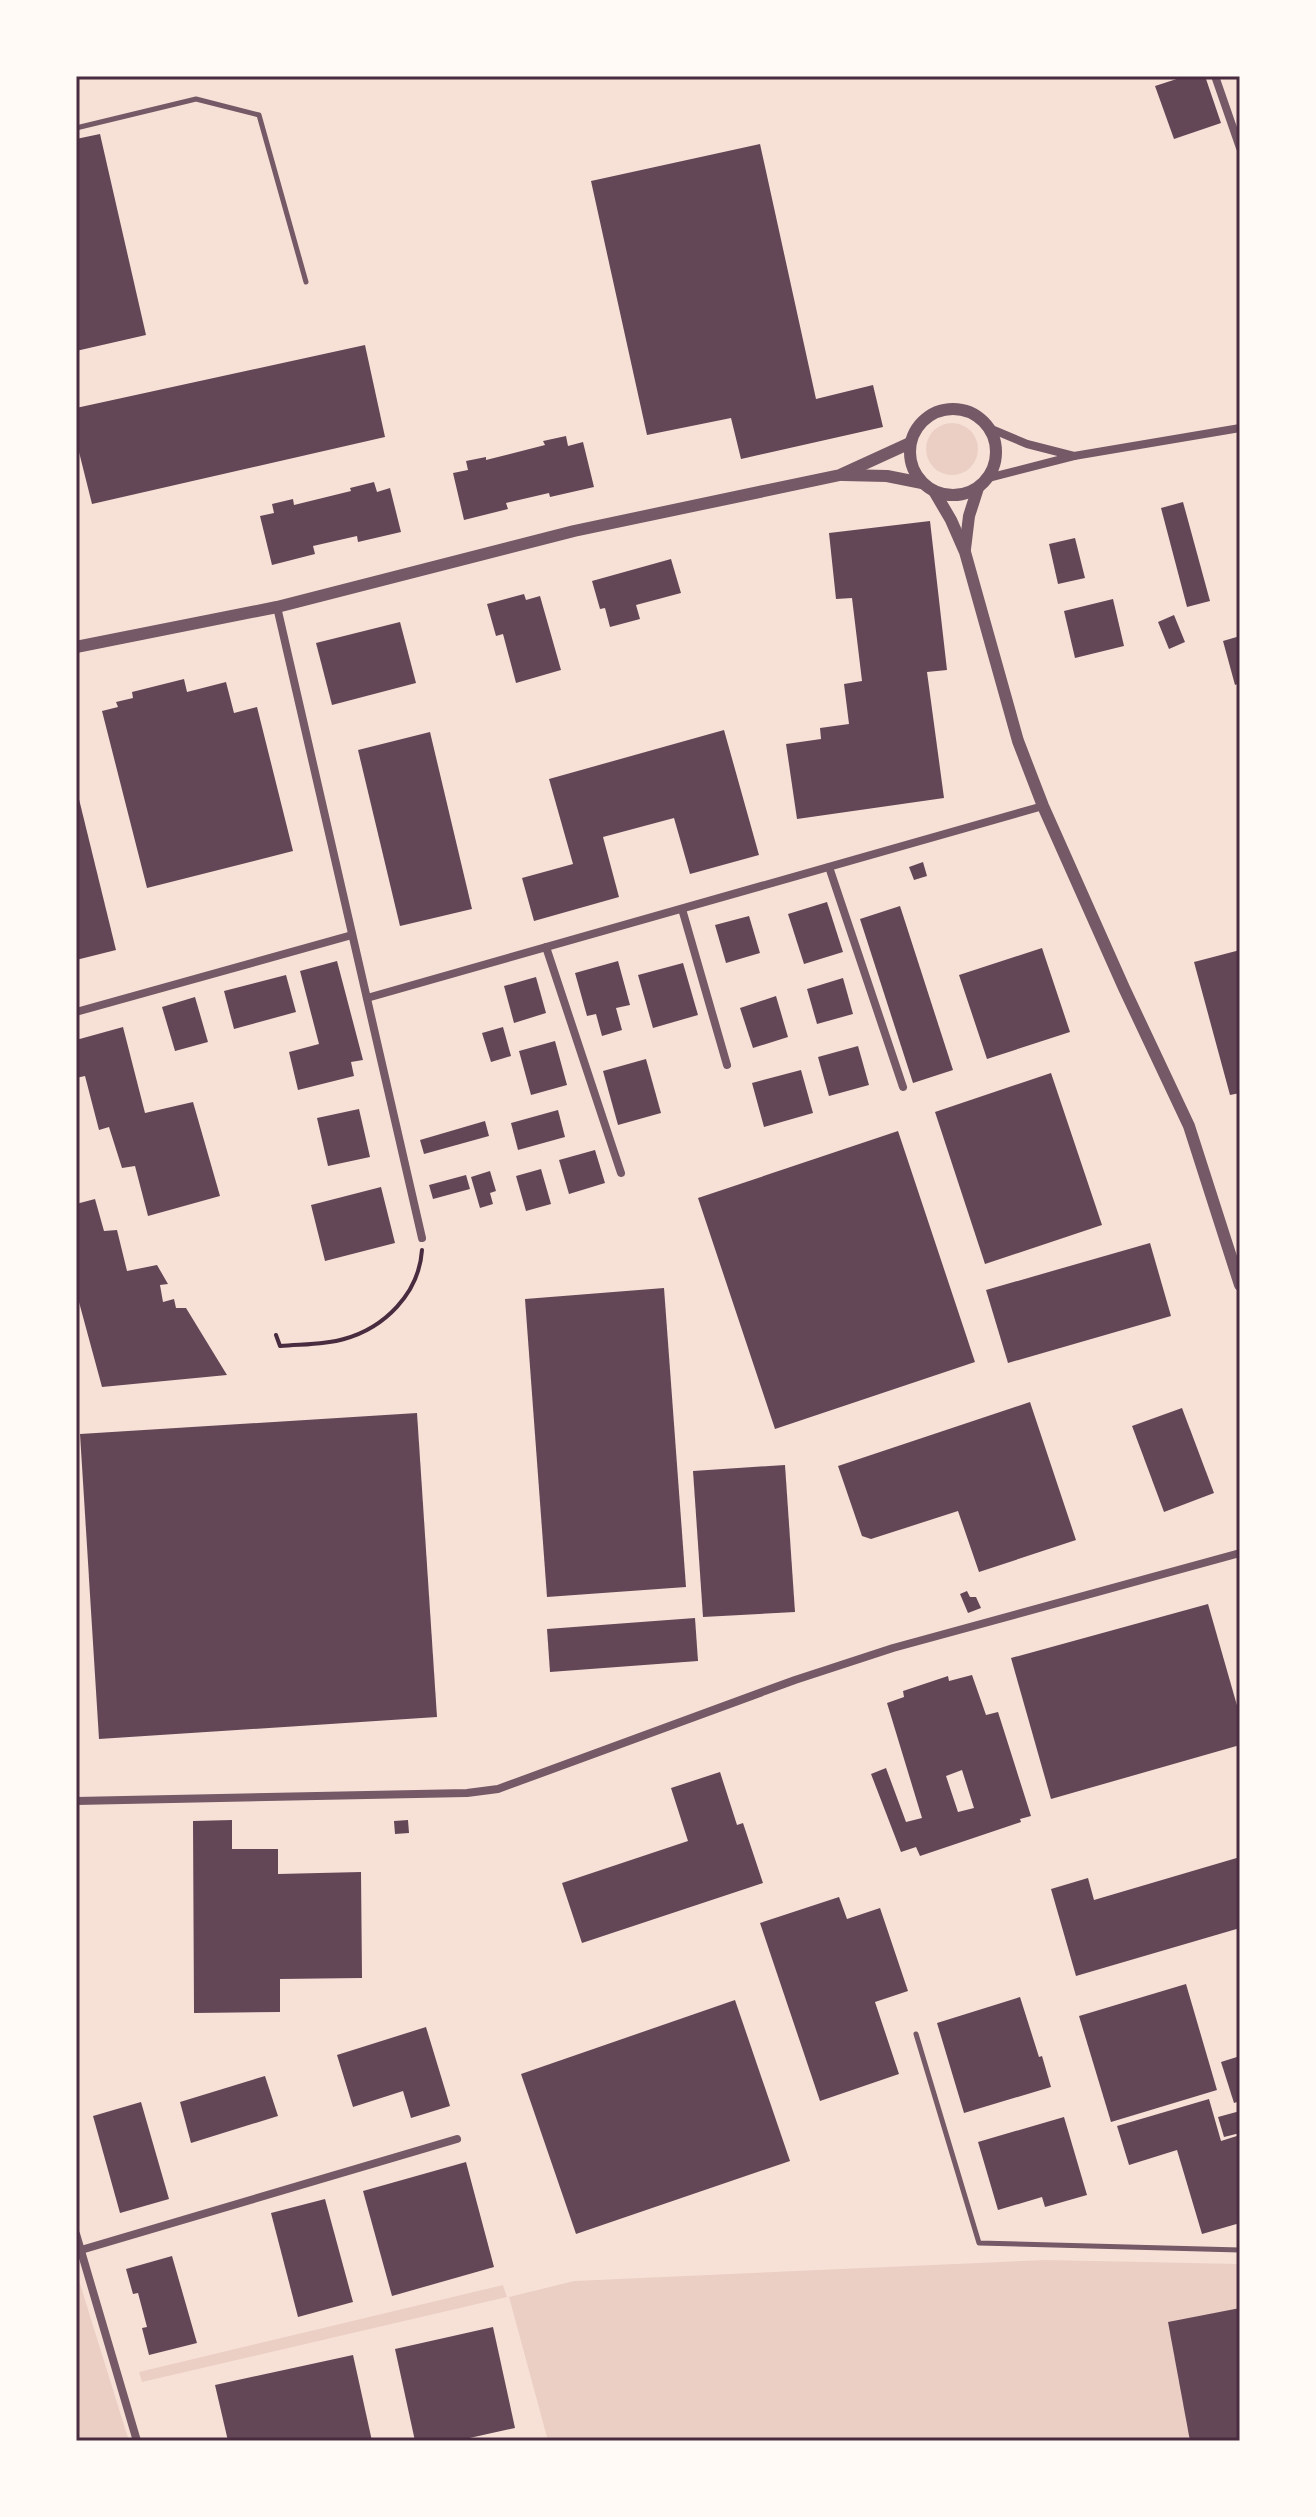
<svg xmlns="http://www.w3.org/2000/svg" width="1316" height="2517" viewBox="0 0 1316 2517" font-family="Commissioner,sans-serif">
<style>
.green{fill:#ebcfc5}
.building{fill:#644757;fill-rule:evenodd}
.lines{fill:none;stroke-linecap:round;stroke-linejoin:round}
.path{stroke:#4a2c40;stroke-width:4}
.service{stroke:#755966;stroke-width:5}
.minor{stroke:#755966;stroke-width:8}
.tertiary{stroke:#755966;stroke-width:12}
.neatline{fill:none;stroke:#4a2c40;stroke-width:3}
</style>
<rect width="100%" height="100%" fill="#f7e1d7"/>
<g class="green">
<circle cx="952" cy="449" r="26"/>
<polygon points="1045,2260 1240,2264 1240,2441 548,2441 509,2297 574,2281"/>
<polygon points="76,2271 129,2441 76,2441"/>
<polygon points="503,2285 507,2297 142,2382 139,2372"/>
</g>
<g class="building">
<polygon points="1186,76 1205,76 1221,123 1174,139 1155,86"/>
<polygon points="100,134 146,335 76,351 76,139"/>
<polygon points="760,144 816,399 873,385 883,427 741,459 731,418 647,435 591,181"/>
<polygon points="365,345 385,437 92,504 76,440 76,408"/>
<polygon points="566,436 568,446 583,442 594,487 550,497 549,493 506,503 508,509 464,520 453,473 468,470 466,461 486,457 486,460 545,445 543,441"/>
<polygon points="374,482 377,492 390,488 401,532 358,542 357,536 313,546 315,554 272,565 260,516 274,513 272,504 293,499 294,505 351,491 350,488"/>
<polygon points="1183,502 1210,601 1187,607 1161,508"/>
<polygon points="930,521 947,670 927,672 944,798 797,819 786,744 821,739 820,728 849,724 844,684 862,681 852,598 836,599 829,533"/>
<polygon points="1075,538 1085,578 1058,584 1049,544"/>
<polygon points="671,559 681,593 636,605 640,619 610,627 605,608 600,609 592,581"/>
<polygon points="524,594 526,600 540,596 561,670 516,683 503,634 496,636 487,604"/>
<polygon points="1113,599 1124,646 1075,658 1064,611"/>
<polygon points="1174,615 1185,642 1169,649 1158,622"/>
<polygon points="400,622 416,683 332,705 316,643"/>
<polygon points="1240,636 1240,683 1235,685 1223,641"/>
<polygon points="184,679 187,692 226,682 234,713 257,707 293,851 147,888 102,711 118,707 116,702 133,698 132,692"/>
<polygon points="724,730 759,855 690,874 674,818 603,837 619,897 534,921 522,878 573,864 549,779"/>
<polygon points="430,732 472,909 400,926 358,750"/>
<polygon points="77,791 116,950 76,960 76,792"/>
<polygon points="923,862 927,876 914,880 909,867"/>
<polygon points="827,902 843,952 804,964 788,914"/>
<polygon points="900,906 953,1070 913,1083 860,919"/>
<polygon points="749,916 760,953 726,963 715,925"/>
<polygon points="1042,948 1070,1032 987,1059 959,975"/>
<polygon points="1240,950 1240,1093 1230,1095 1194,962"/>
<polygon points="337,961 363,1060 351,1062 354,1076 298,1090 289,1052 319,1044 300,971"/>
<polygon points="618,961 630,1005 616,1008 622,1030 602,1036 596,1014 587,1016 575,973"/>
<polygon points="683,963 698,1015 653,1028 638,975"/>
<polygon points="286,975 296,1012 234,1029 224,991"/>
<polygon points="536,977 546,1013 514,1023 504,986"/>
<polygon points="843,978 853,1014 817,1024 807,989"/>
<polygon points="776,996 788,1037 753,1048 740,1008"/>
<polygon points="195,997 208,1042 175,1051 162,1007"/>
<polygon points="123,1027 145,1113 193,1102 220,1196 148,1216 135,1166 122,1168 109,1127 99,1130 85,1076 76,1078 76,1040"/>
<polygon points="503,1027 511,1056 491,1062 482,1033"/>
<polygon points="555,1041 567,1085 531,1095 519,1051"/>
<polygon points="858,1046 869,1085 829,1096 818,1057"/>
<polygon points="646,1059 661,1113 618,1125 603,1071"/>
<polygon points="801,1070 813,1113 764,1127 752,1083"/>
<polygon points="1051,1073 1102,1225 985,1264 935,1112"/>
<polygon points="359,1109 370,1157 328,1166 317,1118"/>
<polygon points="558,1110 565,1137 518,1150 511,1123"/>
<polygon points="485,1121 489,1136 424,1154 420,1140"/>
<polygon points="898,1131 975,1362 775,1429 698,1198"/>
<polygon points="595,1150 605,1183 569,1194 559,1160"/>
<polygon points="541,1169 551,1204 526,1211 516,1176"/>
<polygon points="490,1171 496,1191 490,1193 493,1204 480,1208 471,1177"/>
<polygon points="466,1175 470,1189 433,1199 429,1185"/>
<polygon points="381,1187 395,1243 325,1261 311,1205"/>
<polygon points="95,1199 104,1231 117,1230 127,1271 157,1265 168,1284 160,1285 163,1302 174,1299 176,1308 186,1308 227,1375 102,1387 76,1291 76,1204"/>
<polygon points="1150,1243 1171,1316 1008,1363 986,1290"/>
<polygon points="664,1288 686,1587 547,1597 525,1299"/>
<polygon points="1030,1402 1076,1540 979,1572 958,1511 871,1539 862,1536 838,1466"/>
<polygon points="1182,1408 1214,1493 1164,1512 1132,1426"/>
<polygon points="417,1413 437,1717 99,1739 80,1434"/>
<polygon points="785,1465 795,1612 703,1617 693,1471"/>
<polygon points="967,1591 970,1597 976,1597 981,1608 968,1613 960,1594"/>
<polygon points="1208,1604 1240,1716 1240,1745 1051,1799 1011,1658"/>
<polygon points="695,1618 698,1661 550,1672 547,1629"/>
<path d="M 972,1675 L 986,1715 L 998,1712 L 1031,1816 L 1020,1819 L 1021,1822 L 920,1856 L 916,1847 L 901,1852 L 871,1774 L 886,1768 L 906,1822 L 922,1818 L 887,1703 L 904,1697 L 903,1691 L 948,1676 L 949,1681 ZM 962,1770 L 974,1808 L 958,1812 L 946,1776 Z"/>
<polygon points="720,1772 737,1825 743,1823 763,1883 582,1943 562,1883 688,1841 671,1788"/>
<polygon points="232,1820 232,1849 278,1849 278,1874 361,1872 362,1978 280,1979 280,2012 194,2013 193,1821"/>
<polygon points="408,1820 409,1833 395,1834 394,1821"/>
<polygon points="1240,1857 1240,1928 1076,1976 1051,1889 1088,1878 1094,1900"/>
<polygon points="839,1897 847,1919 880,1908 908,1991 875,2002 899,2074 820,2101 760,1923"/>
<polygon points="1186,1984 1217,2090 1111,2122 1079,2016"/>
<polygon points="1020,1997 1039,2057 1042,2056 1051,2087 964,2113 937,2023"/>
<polygon points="735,2000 790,2161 576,2234 521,2074"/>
<polygon points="426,2027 450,2106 411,2118 403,2091 353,2107 337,2055"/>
<polygon points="1240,2056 1240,2101 1234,2103 1221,2062"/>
<polygon points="265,2076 278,2116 191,2143 180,2102"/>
<polygon points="1209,2099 1221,2141 1240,2135 1240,2223 1202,2234 1177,2150 1129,2165 1117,2126"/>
<polygon points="141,2102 169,2199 120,2213 93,2116"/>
<polygon points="1240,2111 1240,2133 1224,2137 1218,2117"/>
<polygon points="1064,2117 1087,2195 1045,2207 1042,2197 998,2210 978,2142"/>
<polygon points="466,2162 494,2267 392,2296 363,2191"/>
<polygon points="325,2199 353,2302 298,2317 271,2213"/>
<polygon points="172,2256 197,2343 149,2355 142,2328 147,2327 138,2293 133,2294 126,2269"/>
<polygon points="1240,2308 1240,2441 1190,2441 1168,2322"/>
<polygon points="493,2327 515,2428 456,2441 415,2441 395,2349"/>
<polygon points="353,2355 372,2441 228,2441 215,2385"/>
</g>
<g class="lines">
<path class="path" d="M 276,1335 L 280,1346 C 301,1344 324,1345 344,1339 C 384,1328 419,1294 422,1250"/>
<g class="service">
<polyline points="76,128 196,99 259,115 306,282"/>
<polyline points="916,2034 979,2243 1240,2250"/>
</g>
<g class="minor">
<polyline points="1215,76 1240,148"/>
<polyline points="989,428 1027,444 1074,456"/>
<polyline points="988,478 1074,456 1240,428"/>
<polyline points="277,607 422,1238"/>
<polyline points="829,867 903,1087"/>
<polyline points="682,909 727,1065"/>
<polyline points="546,947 621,1173"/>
<polyline points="367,998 1043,806"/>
<polyline points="76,1012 352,935"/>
<polyline points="76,1801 467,1793 498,1789 795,1680 893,1648 1240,1553"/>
<polyline points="76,2234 137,2441"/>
<polyline points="81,2250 457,2139"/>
</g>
<g class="tertiary">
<circle cx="953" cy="452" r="43"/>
<polyline points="843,475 887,476 922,483"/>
<polyline points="934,491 951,520 965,552 1018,741 1043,806 1124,988 1189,1126 1240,1285"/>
<polyline points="965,549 969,516 978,488"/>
<polyline points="76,647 277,607 574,531 840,475 910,443"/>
</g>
</g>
<rect width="1316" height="2517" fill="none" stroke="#fffaf5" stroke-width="156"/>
<rect x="78" y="78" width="1160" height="2361" class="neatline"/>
</svg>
